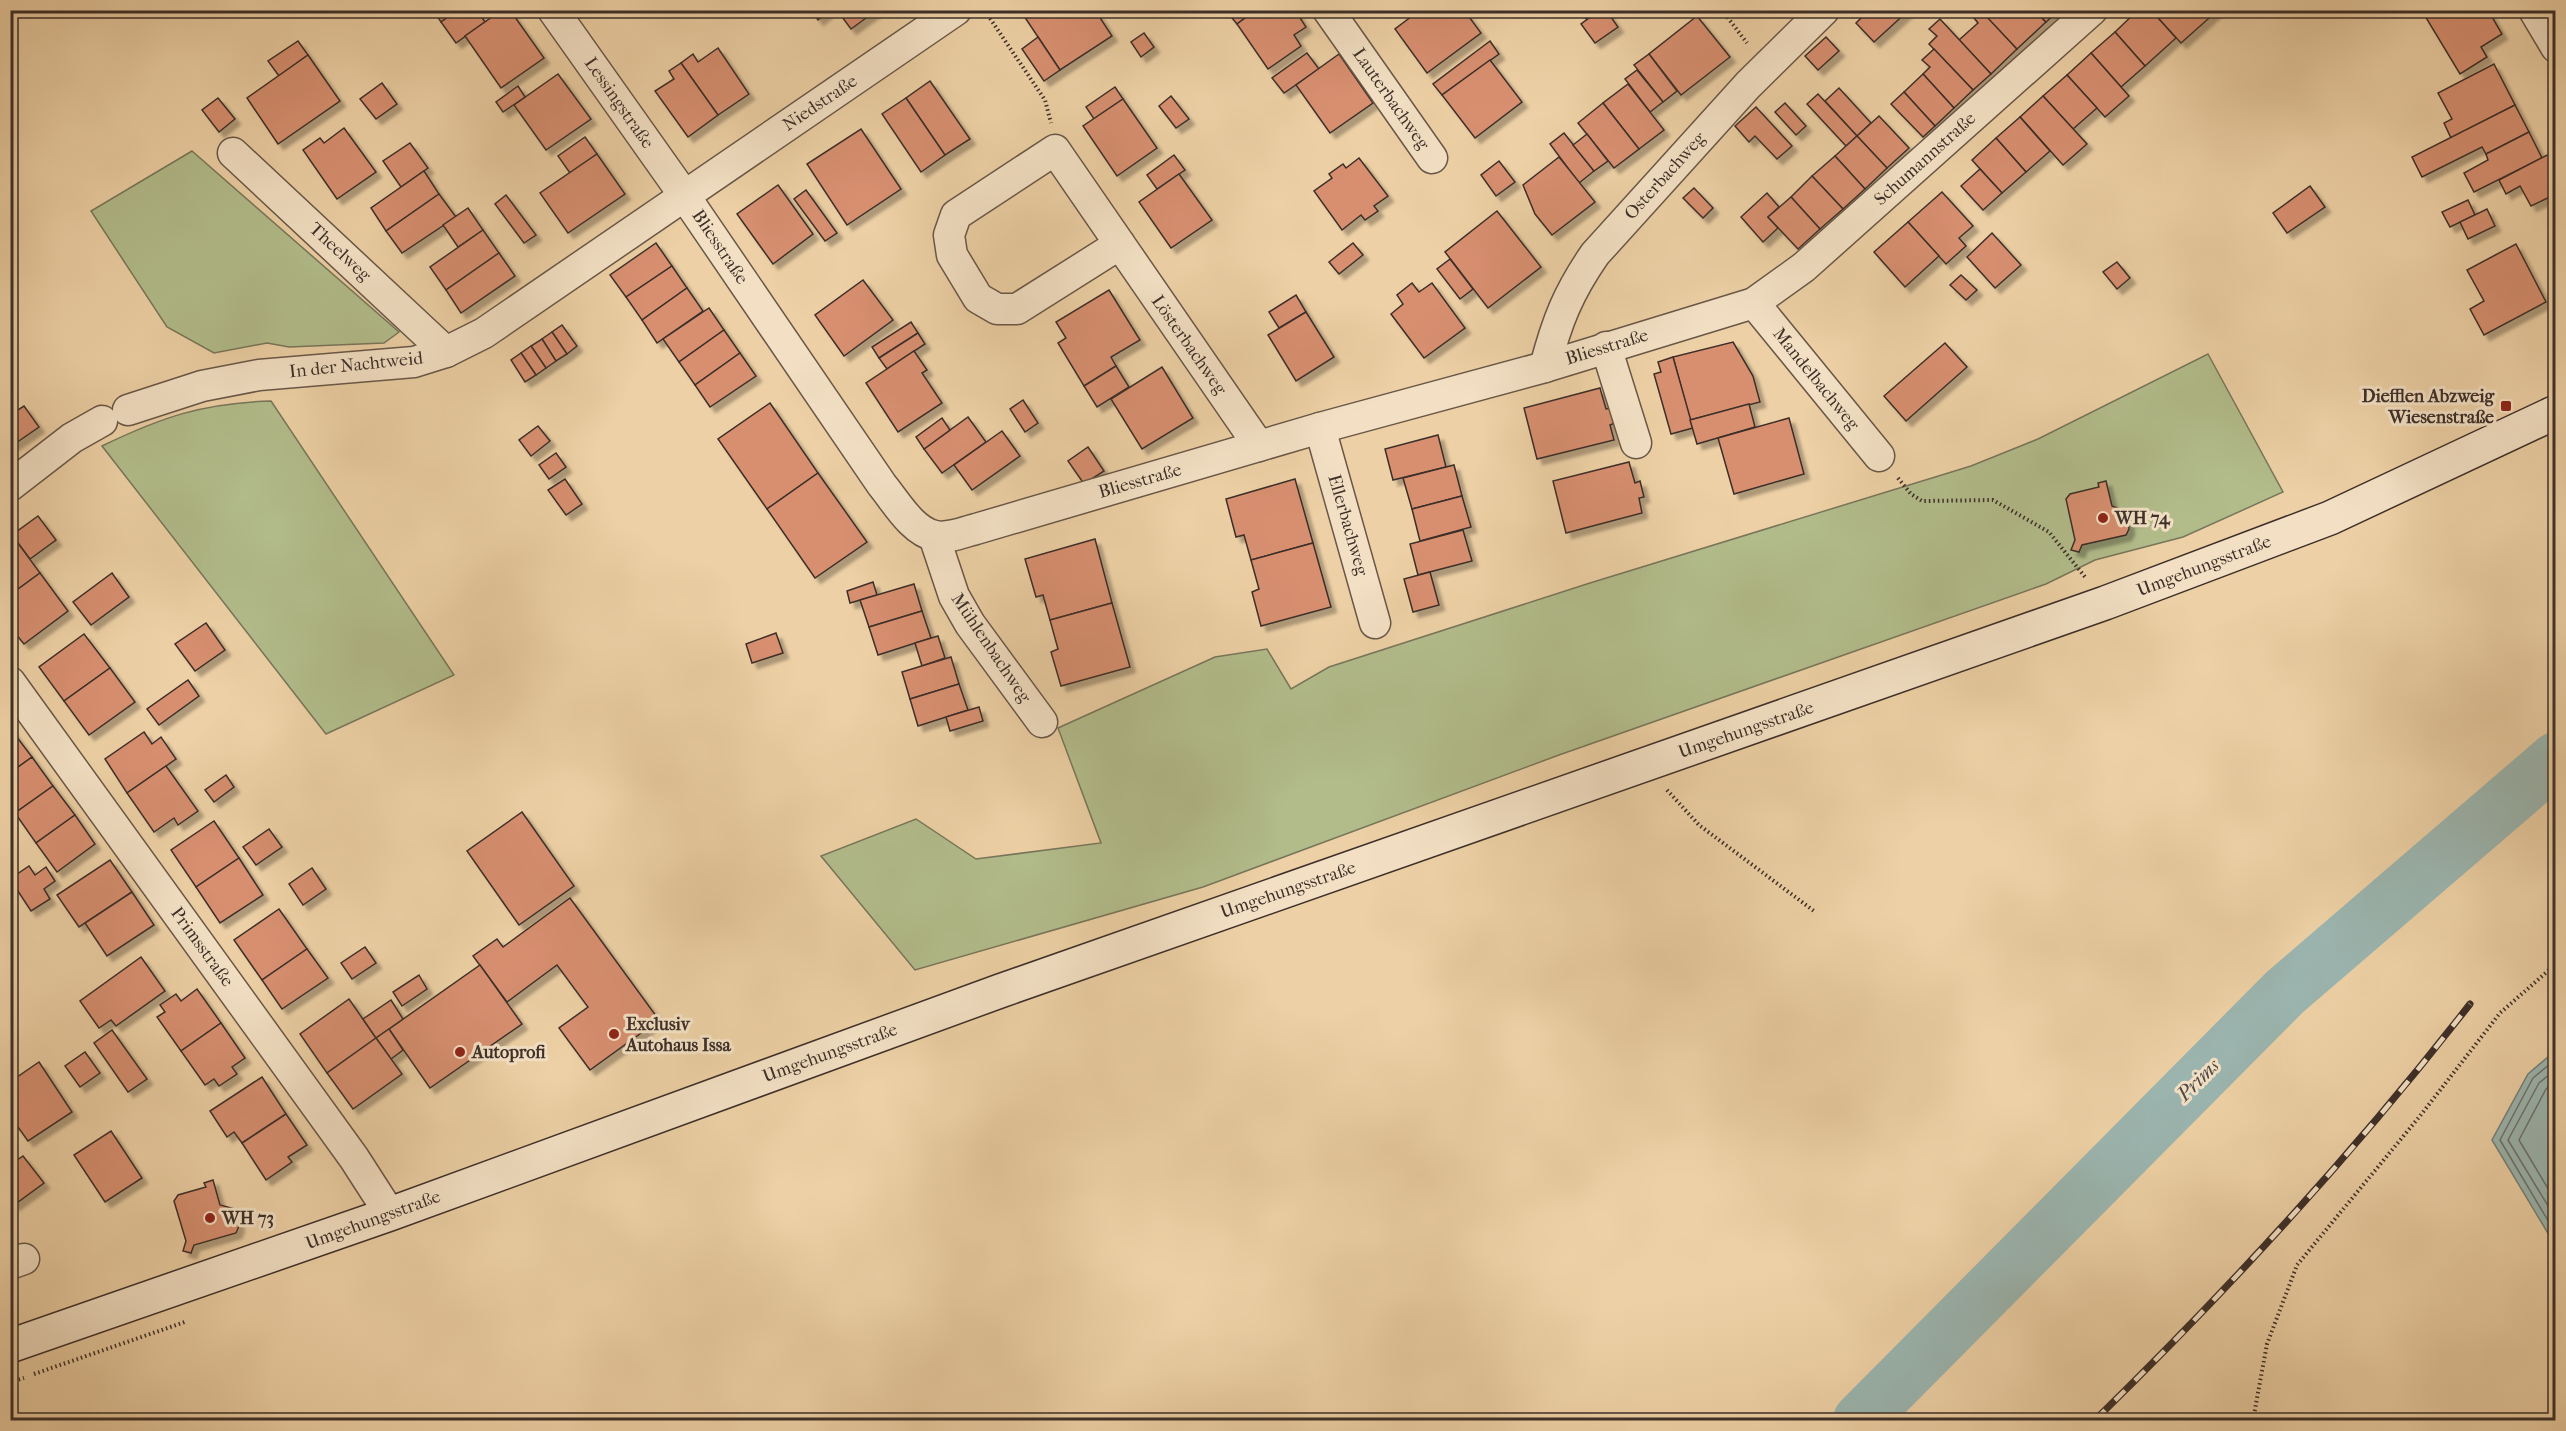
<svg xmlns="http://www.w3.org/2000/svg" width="2566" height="1431" viewBox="0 0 2566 1431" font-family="'IM FELL French Canon',serif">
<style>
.green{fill:#b2bc8b;stroke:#78765a;stroke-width:1.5}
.water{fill:#9bb5af;stroke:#757f79;stroke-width:1.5}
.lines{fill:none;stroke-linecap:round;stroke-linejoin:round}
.shore{stroke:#6c726c;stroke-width:1.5}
.river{stroke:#9bb5af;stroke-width:54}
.building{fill:#d78f6f;stroke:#3d2f29;stroke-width:1.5;filter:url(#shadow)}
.street-casing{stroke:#695748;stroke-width:33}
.secondary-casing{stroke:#3d2f29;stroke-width:36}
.path{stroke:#3d2f29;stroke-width:4;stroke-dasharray:1.5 3;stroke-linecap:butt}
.street{stroke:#f3e0c4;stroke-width:30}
.secondary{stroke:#f3e0c4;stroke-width:33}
.rail-casing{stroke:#3d2f29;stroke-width:7}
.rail{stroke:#f3e0c4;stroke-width:4.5;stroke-dasharray:14;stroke-linecap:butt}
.poi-dot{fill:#8f2418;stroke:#f3e0c4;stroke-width:2}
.labels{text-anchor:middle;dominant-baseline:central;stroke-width:6;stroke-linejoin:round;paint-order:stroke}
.street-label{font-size:18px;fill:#3d2f29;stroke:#f3e0c4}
.poi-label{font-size:18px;font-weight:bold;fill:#3d2f29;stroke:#f3e0c4;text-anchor:start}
.water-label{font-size:20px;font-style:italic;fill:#504a44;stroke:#f3e0c4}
</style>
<defs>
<filter id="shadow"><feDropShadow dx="5.5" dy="5.5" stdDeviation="1.5" flood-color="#0004"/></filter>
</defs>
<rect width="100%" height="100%" fill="#edd0a5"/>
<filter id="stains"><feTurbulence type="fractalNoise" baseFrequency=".00333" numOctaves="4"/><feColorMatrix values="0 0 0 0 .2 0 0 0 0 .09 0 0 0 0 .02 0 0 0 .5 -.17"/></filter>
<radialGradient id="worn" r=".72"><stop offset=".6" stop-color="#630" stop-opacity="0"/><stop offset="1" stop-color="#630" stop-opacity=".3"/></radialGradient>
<g class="green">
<polygon points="192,151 399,332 384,343 289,347 267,343 214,353 167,327 91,211"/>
<polygon points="2208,354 2283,492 2183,537 2095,560 2046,584 1559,755 1203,887 915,970 821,856 916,819 976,859 1101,843 1058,728 1215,657 1267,649 1291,689 1329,667 1590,583 1971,466 2038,439"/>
<path d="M 271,401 L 454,675 L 326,734 L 102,446 C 162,417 203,403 271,401 Z"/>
</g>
<polygon class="water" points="2555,1051 2555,1245 2492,1140 2528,1074"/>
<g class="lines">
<g class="shore">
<polyline points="2556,1059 2533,1078 2500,1140 2556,1234"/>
<polyline points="2556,1069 2539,1083 2508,1140 2556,1219"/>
<polyline points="2556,1080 2546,1089 2519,1140 2556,1202"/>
</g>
<polyline class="river" points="1860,1420 2285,992 2556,759"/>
</g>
<g class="building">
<polygon points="433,10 458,10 441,22"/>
<polygon points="458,10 477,10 485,22 456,43 441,22"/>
<polygon points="502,10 510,10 544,58 501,88 465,36"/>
<polygon points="811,10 830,10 818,20"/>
<polygon points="837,10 877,10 851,29"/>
<polygon points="1020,10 1095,10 1112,36 1060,70"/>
<polygon points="1231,10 1256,10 1237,24 1228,13"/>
<polygon points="1256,10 1295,10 1306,27 1294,35 1301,46 1268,69 1237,24"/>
<polygon points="1420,10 1464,10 1481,33 1427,73 1395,29"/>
<polygon points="1580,10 1600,10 1587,20"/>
<polygon points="1600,10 1606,10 1618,27 1595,43 1581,24"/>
<polygon points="1869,10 1909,10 1874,42 1856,23"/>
<polygon points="1968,10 1981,10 2017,49 1991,74 1959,40 1978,23"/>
<polygon points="1991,10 2034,10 2046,22 2017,49 1986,16"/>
<polygon points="2034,10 2055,10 2056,13 2046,22"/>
<polygon points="2138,10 2151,10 2176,38 2145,66 2115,32"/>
<polygon points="2151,10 2216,10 2217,11 2181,43"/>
<polygon points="2434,10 2488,10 2502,34 2481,47 2487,57 2460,74 2425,16"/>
<polygon points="1697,16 1730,57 1681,95 1649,54"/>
<polygon points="1940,19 1991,74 1973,90 1929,44 1937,36 1929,29"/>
<polygon points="2115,32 2145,66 2121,87 2091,53"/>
<polygon points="1144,33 1154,47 1141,57 1131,42"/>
<polygon points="1038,37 1060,70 1044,81 1022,49"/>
<polygon points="1826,37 1839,51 1818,70 1805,56"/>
<polygon points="298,41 308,55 279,76 268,61"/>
<polygon points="1490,41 1499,54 1442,95 1433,84"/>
<polygon points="718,48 749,94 718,115 681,63 693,54 698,62"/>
<polygon points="1934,49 1973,90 1954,108 1923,74 1930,67 1922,60"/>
<polygon points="1307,53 1319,69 1284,93 1272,78"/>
<polygon points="2091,53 2129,96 2105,117 2067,75"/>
<polygon points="1339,54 1373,103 1330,133 1296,85"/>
<polygon points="1649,54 1677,91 1663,102 1634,65"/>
<polygon points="308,55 340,101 278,144 247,98"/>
<polygon points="1490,60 1522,102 1475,138 1442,95"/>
<polygon points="681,63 718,115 688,137 655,91 674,79 669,71"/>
<polygon points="2494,64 2515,105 2451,138 2444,123 2452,119 2438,93"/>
<polygon points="1637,70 1663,102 1650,112 1625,79"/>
<polygon points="558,74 591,119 546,150 514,105"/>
<polygon points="1923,74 1954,108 1935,126 1904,92"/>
<polygon points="2067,75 2097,108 2073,129 2043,96"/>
<polygon points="930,81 970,139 945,155 906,98"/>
<polygon points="382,83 397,104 376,119 360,99"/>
<polygon points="1628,84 1664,130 1639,149 1603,103"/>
<polygon points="518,86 525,97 503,112 496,102"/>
<polygon points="1115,87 1123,99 1094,119 1086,107"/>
<polygon points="1839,88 1871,123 1857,136 1825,101"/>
<polygon points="1904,92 1935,126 1923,137 1891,104"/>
<polygon points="1818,94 1857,136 1846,146 1807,104"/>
<polygon points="1171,96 1189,119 1176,128 1159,106"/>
<polygon points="2043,96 2087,144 2063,165 2020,117"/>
<polygon points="218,98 235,119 219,132 202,110"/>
<polygon points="906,98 945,155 921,172 882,114"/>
<polygon points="1123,99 1157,148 1117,176 1083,126"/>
<polygon points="1603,103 1639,149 1614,168 1578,123"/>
<polygon points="1785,103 1806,126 1796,135 1775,112"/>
<polygon points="2515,105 2529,132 2486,154 2482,147 2422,177 2412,157"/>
<polygon points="1756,107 1792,146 1777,159 1755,136 1749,142 1735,126"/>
<polygon points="1879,116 1909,148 1887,168 1857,136"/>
<polygon points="2020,117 2050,151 2026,172 1996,138"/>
<polygon points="344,128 376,172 337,199 303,150 320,138 324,143"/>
<polygon points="861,129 901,189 847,225 807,164"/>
<polygon points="2529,132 2542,158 2474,192 2464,173 2488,160 2486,154"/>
<polygon points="1564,133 1594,171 1579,183 1550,144"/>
<polygon points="1587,134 1608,161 1594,171 1573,145"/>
<polygon points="1857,136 1887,168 1865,189 1835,156"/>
<polygon points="585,137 597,154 570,173 558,156"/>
<polygon points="1996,138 2026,172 2002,193 1972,160"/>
<polygon points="410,143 428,168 401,187 383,161"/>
<polygon points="2555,151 2556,194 2531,206 2520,186 2506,194 2499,180"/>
<polygon points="597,154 625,194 568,233 540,193"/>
<polygon points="1174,155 1185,170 1157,189 1147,175"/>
<polygon points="1835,156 1865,189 1843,209 1812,176"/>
<polygon points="1559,157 1595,202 1552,235 1535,214 1523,185"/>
<polygon points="1359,158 1388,196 1374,206 1378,211 1365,220 1361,215 1342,230 1314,191 1332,178 1329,174 1343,164 1346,168"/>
<polygon points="1499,161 1515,182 1496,196 1481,175"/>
<polygon points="1980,169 2002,193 1983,210 1961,186"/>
<polygon points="424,171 439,194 386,231 371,208"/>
<polygon points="1179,174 1212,220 1171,248 1139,202"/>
<polygon points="1812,176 1843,209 1820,229 1791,197"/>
<polygon points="778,185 813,234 773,264 737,214"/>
<polygon points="2310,186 2325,207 2287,233 2273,213"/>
<polygon points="1694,188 1713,208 1703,218 1683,198"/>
<polygon points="806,190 837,233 825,241 794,199"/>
<polygon points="1942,192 1973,226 1959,238 1966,246 1946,264 1908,222"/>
<polygon points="1767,193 1779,207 1768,217 1778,228 1763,242 1741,217"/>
<polygon points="439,194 456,217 402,253 386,231"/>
<polygon points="506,195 536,235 524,243 495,204"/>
<polygon points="1791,197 1820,229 1798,249 1768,217"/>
<polygon points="2468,200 2475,215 2450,227 2442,212"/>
<polygon points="468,208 483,230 458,247 443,225"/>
<polygon points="2487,209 2495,226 2468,239 2460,222"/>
<polygon points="1497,211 1541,267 1488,308 1445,252"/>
<polygon points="1908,222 1939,256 1905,287 1874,252"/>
<polygon points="483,230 499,253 446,290 430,267"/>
<polygon points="1992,233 2021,265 1995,288 1967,257"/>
<polygon points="656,243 672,266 626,297 610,275"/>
<polygon points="1353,243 1363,255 1339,274 1329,262"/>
<polygon points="2516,244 2546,302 2484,335 2470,309 2484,301 2467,270"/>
<polygon points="499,253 515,276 461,313 446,290"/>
<polygon points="1450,259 1473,289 1460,299 1437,269"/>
<polygon points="2117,262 2130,278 2117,289 2103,272"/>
<polygon points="672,266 687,288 642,320 626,297"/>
<polygon points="1961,275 1977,290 1966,300 1950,285"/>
<polygon points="863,280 893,320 844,356 815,315"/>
<polygon points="1412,283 1419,292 1432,283 1465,328 1424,358 1391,314 1403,304 1397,295"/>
<polygon points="687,288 703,311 657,343 642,320"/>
<polygon points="1109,290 1140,340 1111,357 1116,366 1084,386 1058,343 1066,338 1056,322"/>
<polygon points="1296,295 1306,312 1279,328 1269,312"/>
<polygon points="709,308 724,330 679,362 663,339"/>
<polygon points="1306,312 1334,357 1296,381 1268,335"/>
<polygon points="911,322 918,333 879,358 872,347"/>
<polygon points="562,325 577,346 567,354 552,332"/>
<polygon points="724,330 740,353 695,385 679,362"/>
<polygon points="552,332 567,354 556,361 542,339"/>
<polygon points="918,333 925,344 887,369 879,358"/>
<polygon points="542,339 556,361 546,368 531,346"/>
<polygon points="1733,342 1753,376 1760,402 1690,420 1673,357"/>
<polygon points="1945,343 1967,367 1906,421 1884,396"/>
<polygon points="531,346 546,368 536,375 521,353"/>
<polygon points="914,351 927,370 922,373 942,403 898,432 866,383"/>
<polygon points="521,353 536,375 525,382 511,360"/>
<polygon points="740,353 756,376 710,407 695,385"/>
<polygon points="1673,357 1693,428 1671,434 1654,374 1661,372 1658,362"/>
<polygon points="1116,366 1129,387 1097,407 1084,386"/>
<polygon points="1162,367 1193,418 1142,449 1111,399"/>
<polygon points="1600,388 1606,409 1611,408 1615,423 1610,425 1614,440 1537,459 1524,408"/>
<polygon points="1023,400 1038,423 1025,432 1010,409"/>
<polygon points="770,403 818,473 767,509 718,439"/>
<polygon points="1749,404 1755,427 1697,444 1690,420"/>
<polygon points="24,406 39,427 13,445 10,441 10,415"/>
<polygon points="968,417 986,442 942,473 924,449"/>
<polygon points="942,418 950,430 924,449 916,437"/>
<polygon points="1789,418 1804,474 1734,494 1718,438"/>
<polygon points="538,426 550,441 531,456 519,440"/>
<polygon points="1002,431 1020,456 972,490 954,465"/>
<polygon points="1438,435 1446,467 1393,480 1385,449"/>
<polygon points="1088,447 1104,471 1084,484 1068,461"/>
<polygon points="556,453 566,467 549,479 539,465"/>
<polygon points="1629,462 1635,483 1640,481 1644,497 1639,498 1642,513 1566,533 1553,481"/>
<polygon points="1454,465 1462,496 1412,509 1403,478"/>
<polygon points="818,473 867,542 815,578 767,509"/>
<polygon points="565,479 582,504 566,515 548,490"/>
<polygon points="1295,479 1313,543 1251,560 1244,535 1236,537 1226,499"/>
<polygon points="2106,481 2112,506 2137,516 2136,520 2128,521 2129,529 2126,535 2082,545 2079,552 2071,550 2075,540 2066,499 2070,494 2099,487 2098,483"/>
<polygon points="1462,496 1471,527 1420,541 1412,509"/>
<polygon points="38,516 56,540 30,559 12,535"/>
<polygon points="1463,530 1472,561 1418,575 1410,544"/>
<polygon points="12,535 40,573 10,595 10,536"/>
<polygon points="1095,539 1112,603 1050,620 1043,595 1036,597 1025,559"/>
<polygon points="1313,543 1331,607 1261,626 1252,592 1259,589 1251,560"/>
<polygon points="1430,572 1439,605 1413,612 1404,579"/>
<polygon points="40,573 68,611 24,644 10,627 10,595"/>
<polygon points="112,573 129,597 91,625 73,602"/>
<polygon points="873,582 877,595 850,603 847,591"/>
<polygon points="914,584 922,611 869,627 860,600"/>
<polygon points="1112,603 1130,667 1061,686 1051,652 1058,649 1050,620"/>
<polygon points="922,611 931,638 878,655 869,627"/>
<polygon points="206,623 225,650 195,671 175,644"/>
<polygon points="776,633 783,653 752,663 746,644"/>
<polygon points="84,634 110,668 64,701 39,667"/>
<polygon points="938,636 945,658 922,666 915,643"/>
<polygon points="951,657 959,684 910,699 902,672"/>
<polygon points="110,668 135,702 89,735 64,701"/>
<polygon points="188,680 199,696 159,725 147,709"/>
<polygon points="959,684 968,710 918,726 910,699"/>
<polygon points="979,707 983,721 950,731 946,717"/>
<polygon points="10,728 32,757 10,773"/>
<polygon points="144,732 152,744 161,737 176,759 127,793 105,759"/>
<polygon points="32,757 53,786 15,813 10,808 10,773"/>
<polygon points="166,766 198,811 178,825 174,818 154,832 127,793"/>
<polygon points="226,775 234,787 214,802 205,790"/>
<polygon points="53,786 75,815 36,843 15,813"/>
<polygon points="522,812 574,886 519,925 467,851"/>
<polygon points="75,815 95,844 57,872 36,843"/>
<polygon points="214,821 239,858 196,887 171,850"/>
<polygon points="269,829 282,847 256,865 243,847"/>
<polygon points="239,858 263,895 220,923 196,887"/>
<polygon points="110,860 132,892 79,927 57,895"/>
<polygon points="29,866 35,875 46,867 55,881 44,889 50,899 31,911 10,879"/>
<polygon points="312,868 326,889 303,905 289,884"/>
<polygon points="132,892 154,925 107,956 85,923"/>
<polygon points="570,898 659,1020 590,1070 559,1028 588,1007 557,965 507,1002 473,956 497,939 503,947"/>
<polygon points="279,909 307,949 262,980 234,940"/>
<polygon points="365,947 376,963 352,979 341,963"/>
<polygon points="307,949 328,978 282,1009 262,980"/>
<polygon points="141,957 165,991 116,1026 111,1020 99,1028 80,1001"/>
<polygon points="480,965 522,1024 430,1088 389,1029"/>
<polygon points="419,975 427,989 402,1006 393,992"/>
<polygon points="197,989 221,1023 181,1051 157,1017 165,1012 160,1005 176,994 181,1001"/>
<polygon points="349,999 376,1038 327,1073 300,1034"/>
<polygon points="391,1000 403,1019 376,1038 363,1019"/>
<polygon points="221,1023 245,1058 232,1067 237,1074 219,1086 214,1079 205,1085 181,1051"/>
<polygon points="389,1029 403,1050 391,1059 376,1038"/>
<polygon points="112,1030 147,1079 128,1092 94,1043"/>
<polygon points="376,1038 402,1074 353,1109 327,1073"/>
<polygon points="85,1052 100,1073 80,1087 65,1066"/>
<polygon points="39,1062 72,1112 28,1141 10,1116 10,1082"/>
<polygon points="262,1077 286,1114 242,1143 234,1132 227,1137 210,1111"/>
<polygon points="286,1114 307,1145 288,1157 292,1162 266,1180 242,1143"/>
<polygon points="111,1131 142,1178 105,1202 74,1155"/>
<polygon points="23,1156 44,1183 14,1205 10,1201 10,1165"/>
<polygon points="213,1180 220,1205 246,1212 245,1217 237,1219 239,1226 236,1233 194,1245 191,1253 183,1251 186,1241 174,1201 178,1195 206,1187 204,1183"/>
</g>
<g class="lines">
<defs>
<g id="street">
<path d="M 553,10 L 684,195 L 882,485 C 896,502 912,531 935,536 C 948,539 964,532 976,529 L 1320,428 L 1545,367 L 1754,303 L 1804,267 L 2092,10"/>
<polyline points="1328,10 1432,158"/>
<polyline points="2534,10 2556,47"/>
<polyline points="233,153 446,352"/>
<polyline points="1120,244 1017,309 997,309 978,298 952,255 949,235 956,215 1055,150 1259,446"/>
<polyline points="1754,303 1879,456"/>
<polyline points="1606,347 1636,443"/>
<path d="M 1545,367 C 1557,321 1568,293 1595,254 L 1748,85 L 1824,10"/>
<polyline points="128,410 202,386 259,375 414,362 446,352 484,333 956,10"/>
<polyline points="1320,428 1375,623"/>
<polyline points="10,486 72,438 102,421"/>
<polyline points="934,536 954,596 970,624 1042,722"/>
<polyline points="10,682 354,1158 390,1214"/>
<polyline points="10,1264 24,1259"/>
</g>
<polyline id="secondary" points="10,1346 390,1214 1000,991 2105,603 2330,518 2556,412"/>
</defs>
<use href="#street" class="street-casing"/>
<use href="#secondary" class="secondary-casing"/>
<g class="path">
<polyline points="1722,10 1747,43"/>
<polyline points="985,11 1045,100 1051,123"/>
<polyline points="1898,478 1911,494 1922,501 1993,500 2049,532 2085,577"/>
<polyline points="1667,790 1699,825 1814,911"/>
<polyline points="34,1374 185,1322"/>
<polyline points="10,1382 24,1378"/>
<polyline points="2253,1420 2267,1344 2297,1265 2420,1116 2500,1013 2556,964"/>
</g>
<use href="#street" class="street"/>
<use href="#secondary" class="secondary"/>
<defs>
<path id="rail" d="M 2095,1420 C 2229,1289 2355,1152 2470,1004"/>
</defs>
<use href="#rail" class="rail-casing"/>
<use href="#rail" class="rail"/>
</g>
<g class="poi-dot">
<rect x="2500" y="400" width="12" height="12" rx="3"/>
<circle cx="2103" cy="518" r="6"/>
<circle cx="614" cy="1034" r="6"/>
<circle cx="460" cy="1052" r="6"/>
<circle cx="210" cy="1218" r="6"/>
</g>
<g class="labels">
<g class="street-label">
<text transform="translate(1391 99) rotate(55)">Lauterbachweg</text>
<text transform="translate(619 103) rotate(55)">Lessingstraße</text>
<text transform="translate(820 103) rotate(-34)">Niedstraße</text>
<text transform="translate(1925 159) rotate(-42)">Schumannstraße</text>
<text transform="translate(1665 176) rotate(-48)">Osterbachweg</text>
<text transform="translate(720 247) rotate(56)">Bliesstraße</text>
<text transform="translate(340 252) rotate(43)">Theelweg</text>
<text transform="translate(1189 345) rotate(55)">Lösterbachweg</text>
<text transform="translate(1607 347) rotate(-17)">Bliesstraße</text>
<text transform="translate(356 365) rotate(-6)">In der Nachtweid</text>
<text transform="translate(1816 379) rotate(51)">Mandelbachweg</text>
<text transform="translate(1140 481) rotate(-16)">Bliesstraße</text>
<text transform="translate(1348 525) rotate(74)">Ellerbachweg</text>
<text transform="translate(2204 566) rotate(-21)">Umgehungsstraße</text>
<text transform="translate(991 648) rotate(56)">Mühlenbachweg</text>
<text transform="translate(1746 730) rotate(-19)">Umgehungsstraße</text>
<text transform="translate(1288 890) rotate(-19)">Umgehungsstraße</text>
<text transform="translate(202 947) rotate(54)">Primsstraße</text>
<text transform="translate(830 1053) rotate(-20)">Umgehungsstraße</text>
<text transform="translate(373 1220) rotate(-20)">Umgehungsstraße</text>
</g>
<g class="poi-label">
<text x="2494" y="396" text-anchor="end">Diefflen Abzweig<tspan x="2494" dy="21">Wiesenstraße</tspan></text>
<text x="2115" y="518">WH 74</text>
<text x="626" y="1024">Exclusiv<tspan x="626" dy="21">Autohaus Issa</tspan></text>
<text x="472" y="1052">Autoprofi</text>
<text x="222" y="1218">WH 73</text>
</g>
<g class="water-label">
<text transform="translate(2198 1080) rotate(-45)">Prims</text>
</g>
</g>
<rect width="2566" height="1431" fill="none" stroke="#edd0a5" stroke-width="36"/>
<rect x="12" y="12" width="2542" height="1407" fill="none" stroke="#3d2f29" stroke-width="3"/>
<rect x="18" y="18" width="2530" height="1395" fill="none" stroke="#3d2f29" stroke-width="1.5"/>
<rect width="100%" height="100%" filter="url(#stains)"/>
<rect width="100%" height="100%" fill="url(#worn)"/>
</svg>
